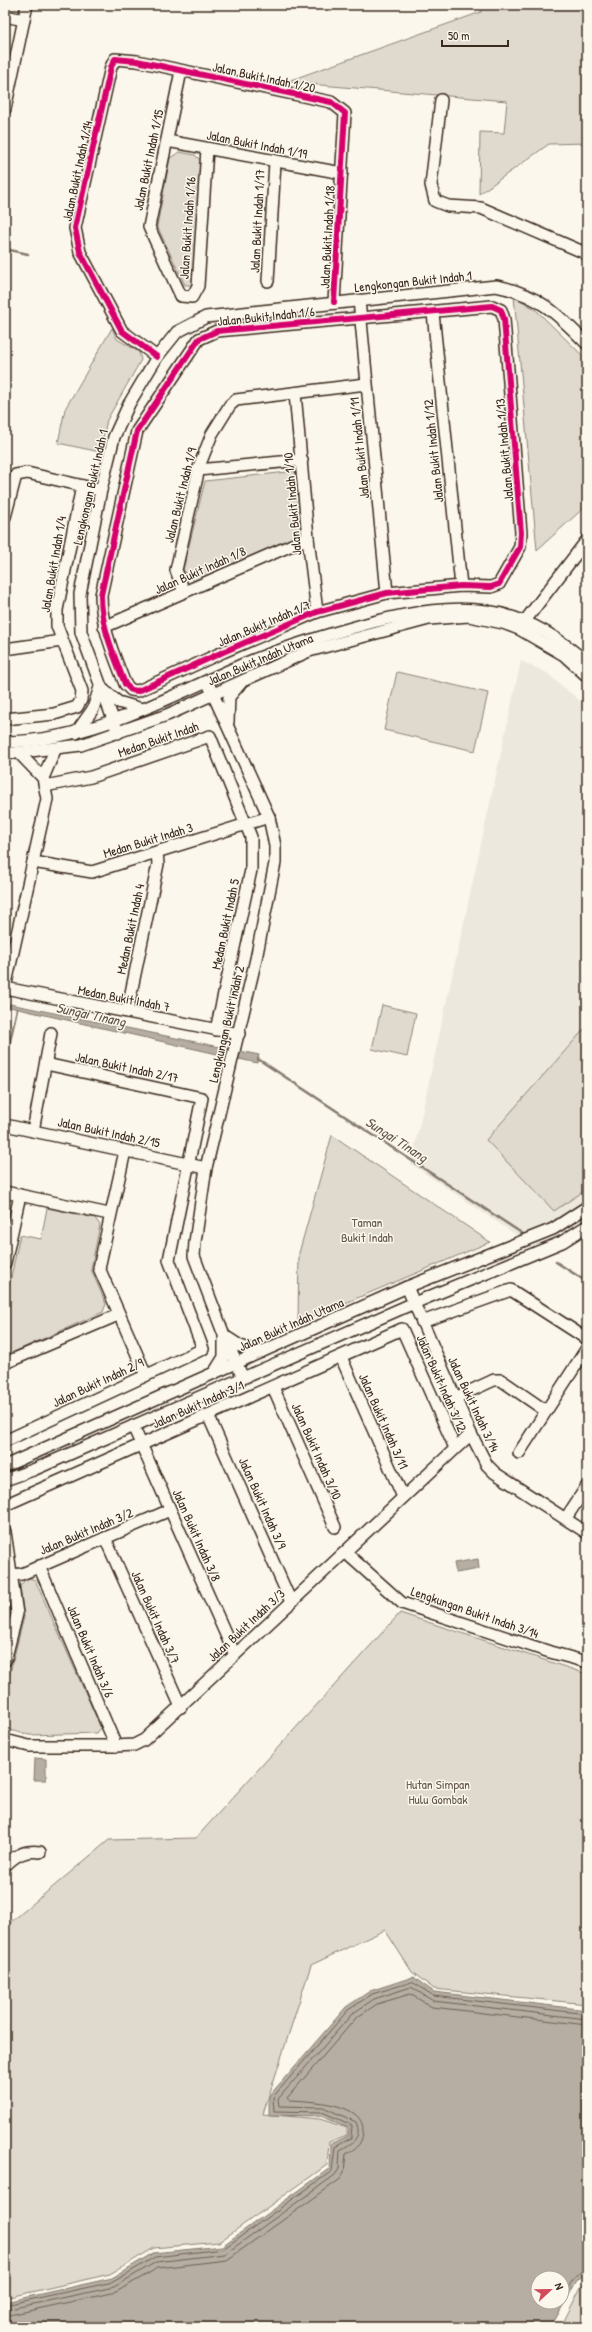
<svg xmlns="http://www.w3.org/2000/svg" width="592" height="2332" viewBox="0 0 592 2332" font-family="'Patrick Hand',sans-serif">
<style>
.built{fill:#ede8dd}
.green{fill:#dfd9ce;stroke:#8d8276}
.water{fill:#b6aea2;stroke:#85796d;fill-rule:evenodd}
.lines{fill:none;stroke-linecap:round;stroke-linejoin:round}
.shore{stroke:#6c5f53;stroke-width:1}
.stream{stroke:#85796d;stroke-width:2.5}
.minor-casing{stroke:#3b2a1e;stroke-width:14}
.minor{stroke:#fbf7ec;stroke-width:11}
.cycleway-casing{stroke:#fbf7ec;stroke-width:8}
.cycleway{stroke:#d6006c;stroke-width:6}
.labels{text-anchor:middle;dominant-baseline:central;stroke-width:3;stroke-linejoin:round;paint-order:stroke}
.street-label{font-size:13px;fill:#3b2a1e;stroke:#fbf7ec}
.park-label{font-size:13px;fill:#64564a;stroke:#fbf7ec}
.water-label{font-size:14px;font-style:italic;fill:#605246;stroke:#fbf7ec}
</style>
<rect width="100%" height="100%" fill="#fbf7ec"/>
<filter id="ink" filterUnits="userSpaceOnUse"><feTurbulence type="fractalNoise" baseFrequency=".025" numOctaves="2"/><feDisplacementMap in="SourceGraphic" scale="8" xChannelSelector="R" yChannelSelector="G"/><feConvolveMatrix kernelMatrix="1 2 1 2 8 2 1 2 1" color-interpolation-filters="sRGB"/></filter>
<g filter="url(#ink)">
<polygon class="built" points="521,661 547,673 587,707 587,1201 565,1217 522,1239 411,1164"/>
<g class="green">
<polygon points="482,5 587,5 587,143 549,144 479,194 480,132 504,133 507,101 285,82 481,12"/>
<polygon points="179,152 195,155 201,161 193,285 185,285 157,226 170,158"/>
<polygon points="514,296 536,310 587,360 587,505 537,550"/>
<polygon points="112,328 117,339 139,352 141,360 107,420 100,452 58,443 65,409"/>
<polygon points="297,471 301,537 195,582 183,570 205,481"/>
<polygon points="397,672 488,693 475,751 384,730"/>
<polygon points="382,1005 416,1013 407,1057 372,1049"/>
<polygon points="587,1026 587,1189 554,1211 486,1140"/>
<polygon points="332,1135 490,1242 298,1323 299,1253"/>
<polygon points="47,1208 95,1218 100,1225 91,1269 106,1304 103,1312 7,1355 5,1353 5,1305 20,1235 41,1239"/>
<polygon points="27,1577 35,1580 101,1728 97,1733 29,1735 5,1729 5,1692 24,1617 20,1586"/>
<polygon points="400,1613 587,1674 587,1825 585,1825 587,1843 587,2004 434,1989 412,1972 385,1930 311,1965 263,2114 320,2119 347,2128 347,2135 329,2142 327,2165 219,2242 154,2248 110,2274 5,2298 5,1927 109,1840 196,1838"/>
<polygon points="587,2282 587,2327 561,2327 581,2287"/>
</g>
<g class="water">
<polygon points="5,1003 259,1055 257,1063 5,1006"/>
<polygon points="478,1559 479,1569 456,1573 454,1563"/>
<polygon points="35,1758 46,1759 46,1780 34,1780"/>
<path d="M 413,1977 L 434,1992 L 587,2010 L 587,2271 L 576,2282 L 551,2327 L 5,2327 L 5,2302 L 112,2278 L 153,2253 L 222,2246 L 330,2168 L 331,2144 L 348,2136 L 349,2128 L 321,2116 L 269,2115 L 269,2096 L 346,2007 L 370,1991 ZM 538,2278 L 562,2278 L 562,2302 L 538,2302 Z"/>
</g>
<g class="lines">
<g class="shore">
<path d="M 562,2299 C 567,2290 575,2271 587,2269"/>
<polyline points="5,2305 113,2282 155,2257 223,2249 332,2171 335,2147 351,2138 352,2125 322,2112 274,2111 273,2097 348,2010 372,1994 412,1982 434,1996 587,2014"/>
<path d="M 5,2310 L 114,2287 L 156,2262 L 225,2254 L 335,2175 L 339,2169 L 340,2150 C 351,2144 363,2138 356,2122 L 323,2107 L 279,2106 L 278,2099 L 352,2014 L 374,1999 L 411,1987 L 433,2001 L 587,2019"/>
<path d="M 5,2316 L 116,2292 L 158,2268 L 227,2260 L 339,2180 L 344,2172 L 346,2154 C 356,2148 362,2145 363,2132 C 366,2102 308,2101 289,2100 L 287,2098 L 356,2018 L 377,2004 L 410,1994 L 432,2007 L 587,2025"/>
</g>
<g class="stream">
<polyline points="5,249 28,254"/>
<polyline points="258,1059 526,1236"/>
<polyline points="5,1064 17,1009"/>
<polyline points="556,1262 587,1282"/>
</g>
<defs>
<g id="minor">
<polyline points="5,16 24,20"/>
<polyline points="181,71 149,227 181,296 192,297 198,286 207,149"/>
<polyline points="441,100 431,185 435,201 448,206 481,208 583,252 587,255"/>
<polyline points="5,109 27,5"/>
<polyline points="167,141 342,173"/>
<polyline points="268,281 275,162"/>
<polyline points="359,300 387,593"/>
<path d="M 492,306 L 501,310 L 504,319 L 521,533 L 520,547 L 499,584 L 491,587 L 461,586 L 387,593 L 317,612 L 223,652 L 138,691 L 131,690 L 125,684 C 114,655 101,627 101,595 L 137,431 L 199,339 L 217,331 Z"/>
<polyline points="433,313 461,586"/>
<polyline points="157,357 122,331 80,252 75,228 111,67 115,59 137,61 331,102 345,113 334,302"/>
<polyline points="295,393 308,538 317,612"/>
<polyline points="198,470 302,460"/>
<polyline points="5,517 16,475 27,473 101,490"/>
<polyline points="184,592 176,570 200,464 212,434 230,405 236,400 252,398 366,384"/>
<polyline points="521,626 587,540"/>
<polyline points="104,627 308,538"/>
<polyline points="5,649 62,641"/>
<polyline points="207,681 269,817 275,846 275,863 256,959 206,1168 195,1242 194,1256 224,1335 243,1378"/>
<polyline points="100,687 118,702 142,709"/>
<polyline points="5,719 54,714 77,707 81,700 82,691 57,626 57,610 82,486"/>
<polyline points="228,722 229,697 240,684"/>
<polyline points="76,733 93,709 100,687"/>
<path d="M 118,733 L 81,632 L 80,594 L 101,490 L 114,437 L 129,404 L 157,357 L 177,332 L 206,317 L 496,286 C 538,294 558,314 587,344"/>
<path d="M 5,742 C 91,741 169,697 246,663 C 287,646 329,634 373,622 C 458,601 519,600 587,663"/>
<polyline points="5,754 81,745 167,715 309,651 429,619 469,616 503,623 519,629 564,655 587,676"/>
<polyline points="43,778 55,750"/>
<polyline points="45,786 91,777 210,736 251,837 251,870 216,1030"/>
<polyline points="33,862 92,872 269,817"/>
<polyline points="5,988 47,799 43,778 19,753"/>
<polyline points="5,988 239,1034"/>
<polyline points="127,1012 158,864 157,852"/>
<polyline points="5,1125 206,1168"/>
<polyline points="33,1131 51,1033"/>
<polyline points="125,1151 99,1268 146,1375"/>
<polyline points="5,1192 109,1214"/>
<polyline points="5,1263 20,1195"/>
<polyline points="407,1287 471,1434 487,1465 495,1473 587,1533"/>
<polyline points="422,1322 511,1290 587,1339"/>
<polyline points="226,1337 240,1346 261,1352"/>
<polyline points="341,1357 403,1497"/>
<polyline points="5,1363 118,1315"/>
<polyline points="214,1373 224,1357 224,1339"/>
<polyline points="273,1387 335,1527"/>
<polyline points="455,1398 494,1380 501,1380 546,1411"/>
<polyline points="208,1415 291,1602"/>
<polyline points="133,1426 235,1655"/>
<polyline points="5,1441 203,1349 169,1260 202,1098 46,1064"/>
<polyline points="519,1453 587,1348"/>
<polyline points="5,1466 407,1287 553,1229 587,1207"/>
<polyline points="5,1480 33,1470 414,1303 562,1242 587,1226"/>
<polyline points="5,1505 402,1329 455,1448"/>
<polyline points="566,1518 587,1486"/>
<polyline points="5,1532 17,1614 5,1661"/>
<polyline points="105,1538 181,1707"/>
<polyline points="346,1553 402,1603 550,1652 587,1662"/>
<polyline points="39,1566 116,1746"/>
<polyline points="11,1575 22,1574 170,1510"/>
<polyline points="5,1740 29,1746 116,1746 134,1745 144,1740 471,1434"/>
<path d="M 5,1866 C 15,1855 25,1850 40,1852"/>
</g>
</defs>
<use href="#minor" class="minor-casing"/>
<use href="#minor" class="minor"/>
<defs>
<g id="cycleway">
<path d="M 492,306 L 501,310 L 504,319 L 521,533 L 520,547 L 499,584 L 491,587 L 461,586 L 387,593 L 317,612 L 223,652 L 138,691 L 131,690 L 125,684 C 114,655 101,627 101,595 L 137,431 L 199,339 L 217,331 Z"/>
<polyline points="157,357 122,331 80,252 75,228 111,67 115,59 137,61 331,102 345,113 334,302"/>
</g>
</defs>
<use href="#cycleway" class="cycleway-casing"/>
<use href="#cycleway" class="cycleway"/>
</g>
</g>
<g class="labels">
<g class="street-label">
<text transform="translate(264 77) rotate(12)">Jalan Bukit Indah 1/20</text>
<text transform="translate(257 144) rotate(11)">Jalan Bukit Indah 1/19</text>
<text transform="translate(148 160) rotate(-78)">Jalan Bukit Indah 1/15</text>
<text transform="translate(77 171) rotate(-78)">Jalan Bukit Indah 1/14</text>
<text transform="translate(257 221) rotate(-87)">Jalan Bukit Indah 1/17</text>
<text transform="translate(187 228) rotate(-86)">Jalan Bukit Indah 1/16</text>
<text transform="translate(327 237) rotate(-87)">Jalan Bukit Indah 1/18</text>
<text transform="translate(413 281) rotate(-6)">Lengkongan Bukit Indah 1</text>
<text transform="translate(266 316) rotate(-6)">Jalan Bukit Indah 1/6</text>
<text transform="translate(359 448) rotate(-96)">Jalan Bukit Indah 1/11</text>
<text transform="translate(504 450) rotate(-95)">Jalan Bukit Indah 1/13</text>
<text transform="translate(433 451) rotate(-96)">Jalan Bukit Indah 1/12</text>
<text transform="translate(90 487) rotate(-77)">Lengkongan Bukit Indah 1</text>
<text transform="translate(180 495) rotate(-76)">Jalan Bukit Indah 1/9</text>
<text transform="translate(292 504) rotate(-95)">Jalan Bukit Indah 1/10</text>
<text transform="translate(53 564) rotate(-80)">Jalan Bukit Indah 1/4</text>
<text transform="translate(200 570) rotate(-24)">Jalan Bukit Indah 1/8</text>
<text transform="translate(264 623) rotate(-23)">Jalan Bukit Indah 1/7</text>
<text transform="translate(260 659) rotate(-23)">Jalan Bukit Indah Utama</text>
<text transform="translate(158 739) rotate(-19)">Medan Bukit Indah</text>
<text transform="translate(148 840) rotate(-17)">Medan Bukit Indah 3</text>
<text transform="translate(225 924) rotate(-78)">Medan Bukit Indah 5</text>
<text transform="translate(130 929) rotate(-78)">Medan Bukit Indah 4</text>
<text transform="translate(124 998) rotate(11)">Medan Bukit Indah 7</text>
<text transform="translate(226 1024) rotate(-77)">Lengkungan Bukit Indah 2</text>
<text transform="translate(127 1067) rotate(12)">Jalan Bukit Indah 2/17</text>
<text transform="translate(109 1132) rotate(12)">Jalan Bukit Indah 2/15</text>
<text transform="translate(291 1324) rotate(-24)">Jalan Bukit Indah Utama</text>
<text transform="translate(98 1382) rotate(-25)">Jalan Bukit Indah 2/9</text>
<text transform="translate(442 1383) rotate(66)">Jalan Bukit Indah 3/12</text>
<text transform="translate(198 1404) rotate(-24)">Jalan Bukit Indah 3/1</text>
<text transform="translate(474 1404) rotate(65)">Jalan Bukit Indah 3/14</text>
<text transform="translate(384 1421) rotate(66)">Jalan Bukit Indah 3/11</text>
<text transform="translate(317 1451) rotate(66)">Jalan Bukit Indah 3/10</text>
<text transform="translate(263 1503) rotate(66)">Jalan Bukit Indah 3/9</text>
<text transform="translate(86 1531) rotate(-23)">Jalan Bukit Indah 3/2</text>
<text transform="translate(197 1535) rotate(66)">Jalan Bukit Indah 3/8</text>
<text transform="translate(475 1612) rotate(19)">Lengkungan Bukit Indah 3/14</text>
<text transform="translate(156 1617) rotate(66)">Jalan Bukit Indah 3/7</text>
<text transform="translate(246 1625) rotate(-43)">Jalan Bukit Indah 3/3</text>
<text transform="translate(91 1651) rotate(67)">Jalan Bukit Indah 3/6</text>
</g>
<g class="park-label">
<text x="367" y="1222">Taman<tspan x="367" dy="15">Bukit Indah</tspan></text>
<text x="438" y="1784">Hutan Simpan<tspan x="438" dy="15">Hulu Gombak</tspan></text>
</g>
<g class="water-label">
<text transform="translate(91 1014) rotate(12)">Sungai Tinang</text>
<text transform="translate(397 1139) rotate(33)">Sungai Tinang</text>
</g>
</g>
<rect width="592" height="2332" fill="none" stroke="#fbf7ec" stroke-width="20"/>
<rect x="10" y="10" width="572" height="2312" fill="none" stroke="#3b2a1e" stroke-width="1.5" filter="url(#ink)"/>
<g transform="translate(550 2290) rotate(68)"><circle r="19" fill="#fbf7ec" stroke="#aea59a"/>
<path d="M0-3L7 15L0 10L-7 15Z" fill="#d1495b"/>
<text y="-6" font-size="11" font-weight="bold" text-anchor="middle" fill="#3b2a1e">N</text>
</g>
<path d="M442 40v6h66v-6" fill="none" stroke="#3b2a1e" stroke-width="2"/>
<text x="448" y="40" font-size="12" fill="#3b2a1e" stroke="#fbf7ec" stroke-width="3" paint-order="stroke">50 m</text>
</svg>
